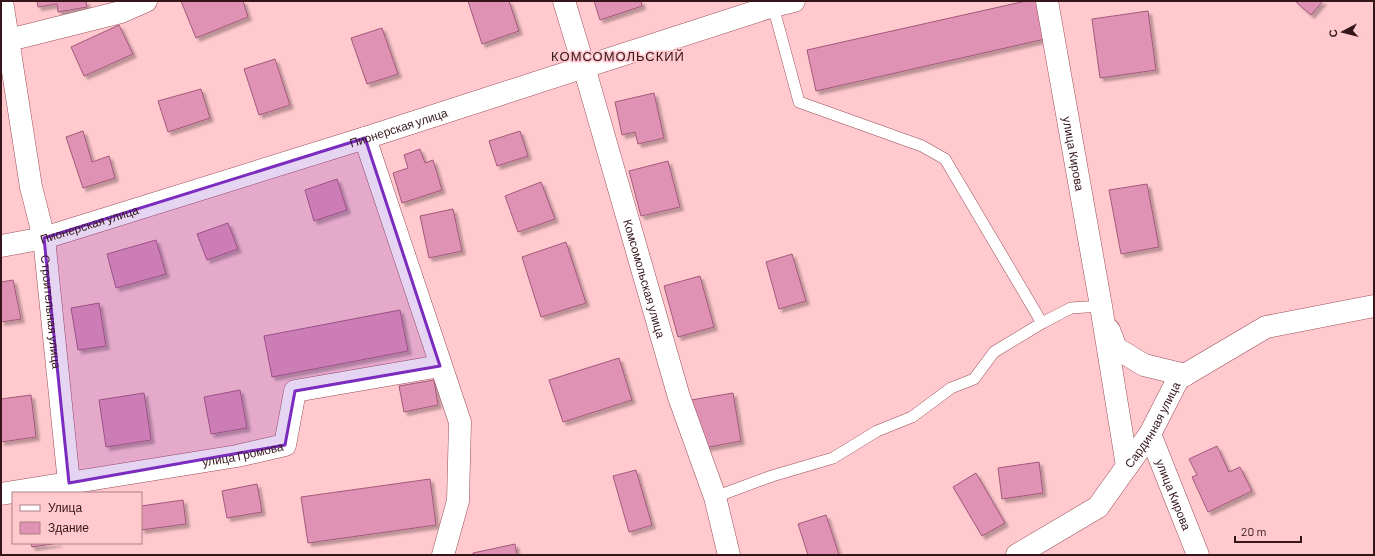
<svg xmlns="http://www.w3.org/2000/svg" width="1375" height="556" viewBox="0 0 1375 556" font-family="Barlow,sans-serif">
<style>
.building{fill:#e092b4;stroke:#a2597a;filter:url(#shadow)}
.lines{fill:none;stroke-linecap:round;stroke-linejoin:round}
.lane-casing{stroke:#9a4d58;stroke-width:12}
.street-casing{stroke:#9a4d58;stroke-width:23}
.secondary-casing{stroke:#9a4d58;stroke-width:23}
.lane{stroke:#fff;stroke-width:11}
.street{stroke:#fff;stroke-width:22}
.secondary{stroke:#fff;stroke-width:22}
.marked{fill:#7b2cbf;fill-opacity:0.2;stroke:#7b2cbf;stroke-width:3;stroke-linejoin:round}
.labels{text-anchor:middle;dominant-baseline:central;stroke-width:3.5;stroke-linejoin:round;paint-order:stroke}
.street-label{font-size:12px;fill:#35151a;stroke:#ffc9ce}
.neighbourhood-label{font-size:13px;letter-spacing:1px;fill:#35151a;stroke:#ffc9ce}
</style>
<defs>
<filter id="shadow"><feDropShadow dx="3.5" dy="3.5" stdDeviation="1" flood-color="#0004"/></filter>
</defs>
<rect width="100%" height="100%" fill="#ffc9ce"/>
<g class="building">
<polygon points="37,1 86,1 87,7 58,12 57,4 38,7"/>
<polygon points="181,1 243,1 248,17 196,38"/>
<polygon points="468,1 509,1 519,31 482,44"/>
<polygon points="594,1 641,1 642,6 600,20"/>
<polygon points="1026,1 1037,1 1045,39 816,91 807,50"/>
<polygon points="1295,1 1323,1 1311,15"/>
<polygon points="1148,11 1156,70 1100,78 1092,19"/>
<polygon points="119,25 133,54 84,76 71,47"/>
<polygon points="382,28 398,74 367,84 351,38"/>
<polygon points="275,59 290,105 259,115 244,69"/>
<polygon points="201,89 210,118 168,132 158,101"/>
<polygon points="654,93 664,138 638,144 635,132 622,135 615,102"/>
<polygon points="83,131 92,162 109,156 115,178 83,188 66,137"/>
<polygon points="520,131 528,156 497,166 489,141"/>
<polygon points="420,149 425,163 433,160 442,190 402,203 393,173 408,168 404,155"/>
<polygon points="668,161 680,207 641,216 629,171"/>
<polygon points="337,179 347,210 314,221 305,190"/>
<polygon points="541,182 555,219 518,232 505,196"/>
<polygon points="1147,184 1159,247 1121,254 1109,190"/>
<polygon points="453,209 462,251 429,258 420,216"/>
<polygon points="228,223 238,249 207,260 197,234"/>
<polygon points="156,240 166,274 116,288 107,254"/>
<polygon points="566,242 586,303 541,317 522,257"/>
<polygon points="792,254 806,301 779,309 766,262"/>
<polygon points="700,276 714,327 678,337 664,286"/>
<polygon points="13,280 21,319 1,322 1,282"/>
<polygon points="99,303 106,346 78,350 71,308"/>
<polygon points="400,310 408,351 272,377 264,336"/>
<polygon points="619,358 632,400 563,422 549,380"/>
<polygon points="434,380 438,405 404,412 399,386"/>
<polygon points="240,390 247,428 211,434 204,397"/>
<polygon points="144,393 151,440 106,447 99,400"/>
<polygon points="733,393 741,441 699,449 691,400"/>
<polygon points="31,395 36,437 1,442 1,399"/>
<polygon points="1217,446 1229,472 1240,467 1252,491 1208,512 1192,477 1197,475 1189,459"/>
<polygon points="1039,462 1043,493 1002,499 998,468"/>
<polygon points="636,470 652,525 629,532 613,476"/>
<polygon points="976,473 1005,523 982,536 953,487"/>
<polygon points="430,479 436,525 308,543 301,497"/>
<polygon points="257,484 262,512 227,518 222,491"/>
<polygon points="183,500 186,524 141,530 141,506"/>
<polygon points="826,515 839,555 808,555 798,524"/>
<polygon points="31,543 59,543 32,547"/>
<polygon points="515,544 517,555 473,555 473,553"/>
</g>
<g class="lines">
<defs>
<g id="lane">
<polyline points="773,6 799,102 922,146 945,159 1042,323"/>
<polyline points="715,497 772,476 833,458 877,431 912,417 951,388 974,379 994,352 1042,323 1071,308 1101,306"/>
</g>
<g id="street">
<path id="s1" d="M 2,1 L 31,187 L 44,238 L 69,483"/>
<path id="s2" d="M 564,1 L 584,67 L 679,397 L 715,497 L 729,555"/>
<path id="s3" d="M 1047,1 L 1101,306 L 1127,466"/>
<polyline points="9,40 121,12 146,1"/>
<polyline points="365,138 460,422 458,501 443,555"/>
<polyline points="1109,330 1116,348 1144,365 1185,375"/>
<path id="s4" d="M 1150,434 L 1198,555"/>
<path id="s5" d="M 1,494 L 237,456 L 285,445 L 295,391 L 440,366"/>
<path id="s6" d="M 1017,555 L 1098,507 L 1150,434 L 1178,379 L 1266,327 L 1374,306"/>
</g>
<g id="secondary">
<path id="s7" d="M 1,246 L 44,238 L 365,138 L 773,6 L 794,1"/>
</g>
</defs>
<use href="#lane" class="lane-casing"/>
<use href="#street" class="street-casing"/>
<use href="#secondary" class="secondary-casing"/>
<use href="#lane" class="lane"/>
<use href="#street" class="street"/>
<use href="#secondary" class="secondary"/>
</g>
<path class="marked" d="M 365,138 L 440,366 L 295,391 L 285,445 L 69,483 L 44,238 Z"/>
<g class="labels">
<g class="street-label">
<text stroke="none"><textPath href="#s7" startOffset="415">Пионерская улица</textPath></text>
<text stroke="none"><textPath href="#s3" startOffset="155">улица Кирова</textPath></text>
<text stroke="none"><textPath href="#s7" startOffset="91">Пионерская улица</textPath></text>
<text stroke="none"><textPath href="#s2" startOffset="289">Комсомольская улица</textPath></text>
<text stroke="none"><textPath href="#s1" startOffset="315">Строительная улица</textPath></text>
<text stroke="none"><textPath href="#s6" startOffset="193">Сардинная улица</textPath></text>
<text stroke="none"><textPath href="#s5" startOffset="245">улица Громова</textPath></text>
<text stroke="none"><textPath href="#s4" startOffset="65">улица Кирова</textPath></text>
</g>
<g class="neighbourhood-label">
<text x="618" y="56">КОМСОМОЛЬСКИЙ</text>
</g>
</g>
<rect width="1375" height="556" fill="none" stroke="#35151a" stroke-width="4"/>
<rect x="12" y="492" width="130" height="52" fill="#ffc9ce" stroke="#ae8186"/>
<rect x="20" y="505" width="20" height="6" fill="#ffffff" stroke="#ae8186"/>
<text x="48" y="512" font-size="12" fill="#35151a">Улица</text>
<rect x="20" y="522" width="20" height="12" fill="#e092b4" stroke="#ae8186"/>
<text x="48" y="532" font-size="12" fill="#35151a">Здание</text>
<g transform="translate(1343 32) rotate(263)" stroke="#ffc9ce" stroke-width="3" paint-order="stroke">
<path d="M0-3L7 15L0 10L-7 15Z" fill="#35151a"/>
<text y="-6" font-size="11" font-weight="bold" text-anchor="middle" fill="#35151a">С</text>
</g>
<path d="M1235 536v6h66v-6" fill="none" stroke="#35151a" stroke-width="2"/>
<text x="1241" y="536" font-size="12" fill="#35151a" stroke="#ffc9ce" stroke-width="3" paint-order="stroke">20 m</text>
</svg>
